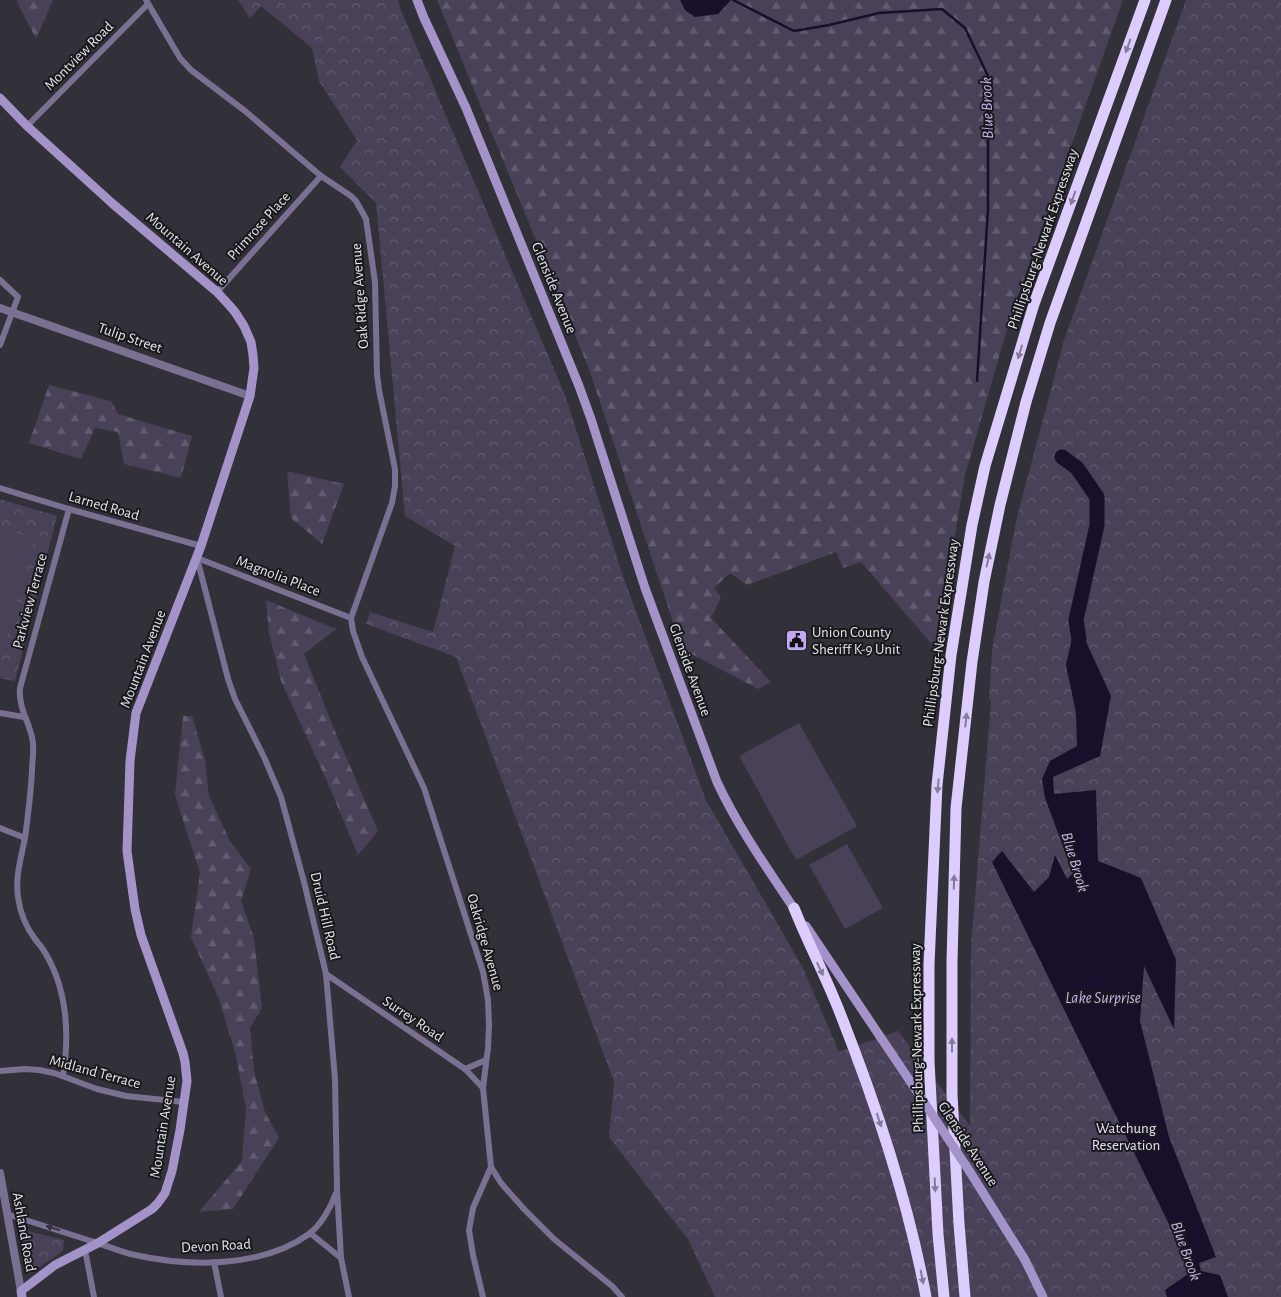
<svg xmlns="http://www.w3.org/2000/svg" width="1281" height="1297" viewBox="0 0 1281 1297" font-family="'Alegreya Sans',sans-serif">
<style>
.forest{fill:url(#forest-firs)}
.park{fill:url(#park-crowns)}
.garden{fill:#484158}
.water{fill:#1a0f2b}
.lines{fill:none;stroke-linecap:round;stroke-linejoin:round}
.stream{stroke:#1a0f2b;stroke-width:2.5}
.river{stroke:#1a0f2b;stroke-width:15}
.minor{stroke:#7a7091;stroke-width:6}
.tertiary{stroke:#7a7091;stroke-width:8}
.secondary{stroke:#a493c8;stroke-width:9}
.motorway{stroke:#dccdfe;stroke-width:11}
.secondary-bridge{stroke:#a493c8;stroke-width:9}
.oneway{fill:#847c98}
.oneway2{fill:#36323f}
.labels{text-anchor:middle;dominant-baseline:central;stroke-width:4;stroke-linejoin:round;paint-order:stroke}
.street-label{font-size:15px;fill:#e4e3e8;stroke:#19181c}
.poi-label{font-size:15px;fill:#e4e3e8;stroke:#19181c;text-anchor:start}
.park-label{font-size:15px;fill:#e6def7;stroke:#19181c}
.water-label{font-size:16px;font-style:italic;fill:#c6b3ef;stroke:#19181c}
</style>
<defs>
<pattern id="forest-firs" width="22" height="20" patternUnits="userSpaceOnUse" patternTransform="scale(1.25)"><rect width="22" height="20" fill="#484158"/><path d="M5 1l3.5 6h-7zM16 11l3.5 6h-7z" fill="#625c70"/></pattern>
<pattern id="park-crowns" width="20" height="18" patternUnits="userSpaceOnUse" patternTransform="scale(1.25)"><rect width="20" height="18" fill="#484158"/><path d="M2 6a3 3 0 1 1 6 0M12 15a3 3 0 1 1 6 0" fill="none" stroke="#625c70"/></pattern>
</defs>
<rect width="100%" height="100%" fill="#323038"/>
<g class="forest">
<polygon points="17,0 53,0 36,39 18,4"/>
<polygon points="437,0 1123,0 1012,312 965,475 936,649 861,562 843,568 836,552 747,585 730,573 714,588 721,597 711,618 771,682 758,689 682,649 589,369"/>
<polygon points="49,385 111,401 118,414 192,436 181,478 124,464 118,432 95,428 81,459 29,443"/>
<polygon points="287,471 344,484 322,544 291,518"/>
<polygon points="266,600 336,629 304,654 332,724 378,831 358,855 326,779 281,681 269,633"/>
<polygon points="183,716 192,716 205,760 209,796 230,841 251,869 241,901 254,938 262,1008 250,1028 254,1071 265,1112 279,1138 233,1209 199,1212 242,1161 246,1108 236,1056 219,999 191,937 200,873 175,795"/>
</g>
<g class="park">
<polygon points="238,0 398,0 401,10 565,395 624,579 706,800 803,968 839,1052 898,1031 970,1126 971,946 991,701 989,699 992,650 1016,521 1064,340 1186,0 1281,0 1281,1297 715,1297 689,1241 609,1137 614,1082 456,657 366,624 370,612 433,632 455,546 405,516 376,203 340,167 357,140 319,81 312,48 261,6 250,18"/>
<polygon points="0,499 57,516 15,681 0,678"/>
<polygon points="20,1229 64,1240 63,1251 28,1275"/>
</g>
<g class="garden">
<polygon points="0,528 34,538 1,658 0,658"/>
<polygon points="799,723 857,826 796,860 739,756"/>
<polygon points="847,844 883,908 845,929 809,865"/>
</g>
<g class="water">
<polygon points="680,0 731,0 718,14 695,17 685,10"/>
<polygon points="1076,620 1111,696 1100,756 1053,777 1054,794 1096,790 1098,861 1141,878 1176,960 1174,1029 1144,966 1140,1021 1169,1137 1216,1257 1199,1263 1201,1271 1220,1275 1228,1297 1167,1297 1165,1290 1191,1272 1188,1263 992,862 1002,851 1034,892 1049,877 1055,855 1067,879 1073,873 1045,798 1042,779 1050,761 1077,746 1076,713 1066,665"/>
</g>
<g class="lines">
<polyline class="stream" points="733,0 794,31 829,25 879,13 942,9 965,28 988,76 988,209 977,381"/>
<polyline class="river" points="1062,457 1077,468 1097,497 1097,525 1076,620 1079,639"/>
<g class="minor">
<polyline points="146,0 180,58 191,70 245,111 321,176 351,196 356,201 366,219 375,282 377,374 379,390 395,469 395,486 392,503 351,618 353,631 362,657 424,788 483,972 488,1000 489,1025 488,1048 483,1088 491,1167 501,1183 524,1209 554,1239 612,1286 622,1297"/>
<polyline points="27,126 148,4"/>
<polyline points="0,280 18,297 0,345"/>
<polyline points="217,292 321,176"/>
<polyline points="0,488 69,509 201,546"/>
<polyline points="197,558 228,679 235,699 264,757 281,797 304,882 326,974 335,1079 337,1189 341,1258 349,1297"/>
<polyline points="197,558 351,618"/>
<polyline points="0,713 24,717"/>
<polyline points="0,828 25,838"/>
<polyline points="326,974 465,1069 483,1088"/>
<polyline points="465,1069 486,1060"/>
<polyline points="0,1071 25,1069 39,1070 54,1073 97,1089 126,1096 184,1102"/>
<path d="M 63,1076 C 70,1033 67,985 42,948 C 40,945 37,942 35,939 C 26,927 20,913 18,897 C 15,877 21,858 25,838 C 28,815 31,793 32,770 C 32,761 34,752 33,743 C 31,724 18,709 20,688 L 69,509"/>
<path d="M 7,1214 C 35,1223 63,1232 91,1241 C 106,1245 120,1252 135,1255 C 189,1267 262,1268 309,1234 C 321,1225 331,1207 336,1193"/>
<polyline points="310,1233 341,1258"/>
<polyline points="85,1250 94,1297"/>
<polyline points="214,1262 221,1297"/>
<polyline points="483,1297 473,1255 469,1230 473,1208 491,1167"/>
</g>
<g class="tertiary">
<polyline points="0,308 250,396"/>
<polyline points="0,1173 21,1291"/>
</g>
<g class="secondary">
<path d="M 417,0 L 424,18 L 466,108 L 579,386 L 591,419 L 645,588 L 717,782 C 739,829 769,871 797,913"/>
<polyline points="0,98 27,126 113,204 217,292 229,305 235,312 244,326 251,342 253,355 254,368 250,396 201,546 136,713 130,761 127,851 135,909 141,935 183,1053 185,1062 187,1081 180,1130 172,1171 165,1193 158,1203 152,1209 98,1243 55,1265 21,1291 22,1297"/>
<polyline points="806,926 916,1090"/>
<polyline points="970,1172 1025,1260 1043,1297"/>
</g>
<g class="motorway">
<path d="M 794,908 C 808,943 826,977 840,1013 C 876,1104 908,1200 926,1297"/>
<polyline points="944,1297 938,1234 929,1061 929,964 937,785 951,655 972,525 985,466 1034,304 1145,0"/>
<polyline points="965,1297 959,1224 952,1094 952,962 956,808 972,662 984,582 1000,505 1026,402 1050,323 1166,0"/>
</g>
<polyline class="secondary-bridge" points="916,1090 970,1172"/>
</g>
<defs><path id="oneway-solid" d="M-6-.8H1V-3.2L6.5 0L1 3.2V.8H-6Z" transform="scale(1.25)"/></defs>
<g class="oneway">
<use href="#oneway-solid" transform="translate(1128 46) rotate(110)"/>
<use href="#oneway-solid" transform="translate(1073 198) rotate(110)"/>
<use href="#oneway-solid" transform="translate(1020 352) rotate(107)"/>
<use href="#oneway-solid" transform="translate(988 560) rotate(-78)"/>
<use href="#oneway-solid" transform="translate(966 720) rotate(-84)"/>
<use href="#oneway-solid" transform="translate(938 786) rotate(95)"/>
<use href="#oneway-solid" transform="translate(954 882) rotate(-88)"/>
<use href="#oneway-solid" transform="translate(820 969) rotate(65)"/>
<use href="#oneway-solid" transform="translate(952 1045) rotate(-90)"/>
<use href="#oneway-solid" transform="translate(879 1120) rotate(72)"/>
<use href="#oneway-solid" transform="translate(935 1185) rotate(87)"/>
<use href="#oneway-solid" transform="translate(922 1277) rotate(79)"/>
</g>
<use class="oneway2" href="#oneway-solid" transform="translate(53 1228) rotate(-162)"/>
<defs>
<symbol id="civic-square" viewBox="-11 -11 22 22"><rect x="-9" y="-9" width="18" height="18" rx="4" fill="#c1a8f3" stroke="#19181c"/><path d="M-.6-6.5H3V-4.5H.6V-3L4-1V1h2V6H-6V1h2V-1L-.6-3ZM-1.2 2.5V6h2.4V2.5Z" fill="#111"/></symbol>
</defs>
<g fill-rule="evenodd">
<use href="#civic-square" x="784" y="628" width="25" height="25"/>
</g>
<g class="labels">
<g class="street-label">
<text transform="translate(79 56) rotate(-45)">Montview Road</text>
<text transform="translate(259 226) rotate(-48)">Primrose Place</text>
<text transform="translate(1043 239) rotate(-71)">Phillipsburg-Newark Expressway</text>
<text transform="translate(187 249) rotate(41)">Mountain Avenue</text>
<text transform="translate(554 288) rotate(68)">Glenside Avenue</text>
<text transform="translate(360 296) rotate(-94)">Oak Ridge Avenue</text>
<text transform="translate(130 338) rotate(19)">Tulip Street</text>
<text transform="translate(104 506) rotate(16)">Larned Road</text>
<text transform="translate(278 576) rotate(21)">Magnolia Place</text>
<text transform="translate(30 601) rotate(-75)">Parkview Terrace</text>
<text transform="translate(941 633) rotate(-82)">Phillipsburg-Newark Expressway</text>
<text transform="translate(143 659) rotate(-69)">Mountain Avenue</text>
<text transform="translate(690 670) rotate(70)">Glenside Avenue</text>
<text transform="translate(325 916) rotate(77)">Druid Hill Road</text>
<text transform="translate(485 942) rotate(74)">Oakridge Avenue</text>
<text transform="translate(413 1019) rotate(34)">Surrey Road</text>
<text transform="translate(917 1038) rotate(-91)">Phillipsburg-Newark Expressway</text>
<text transform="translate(95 1072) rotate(15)">Midland Terrace</text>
<text transform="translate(163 1127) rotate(-81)">Mountain Avenue</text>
<text transform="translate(968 1144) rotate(57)">Glenside Avenue</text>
<text transform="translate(24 1232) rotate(80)">Ashland Road</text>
<text transform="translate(216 1246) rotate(-3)">Devon Road</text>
</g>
<g class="poi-label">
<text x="812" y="632">Union County<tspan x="812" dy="17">Sheriff K-9 Unit</tspan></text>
</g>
<g class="park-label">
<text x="1126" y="1128">Watchung<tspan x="1126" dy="17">Reservation</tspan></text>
</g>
<g class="water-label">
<text transform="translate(987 108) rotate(-92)">Blue Brook</text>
<text transform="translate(1075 862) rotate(73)">Blue Brook</text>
<text x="1103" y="998">Lake Surprise</text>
<text transform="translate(1186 1251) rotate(70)">Blue Brook</text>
</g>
</g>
</svg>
